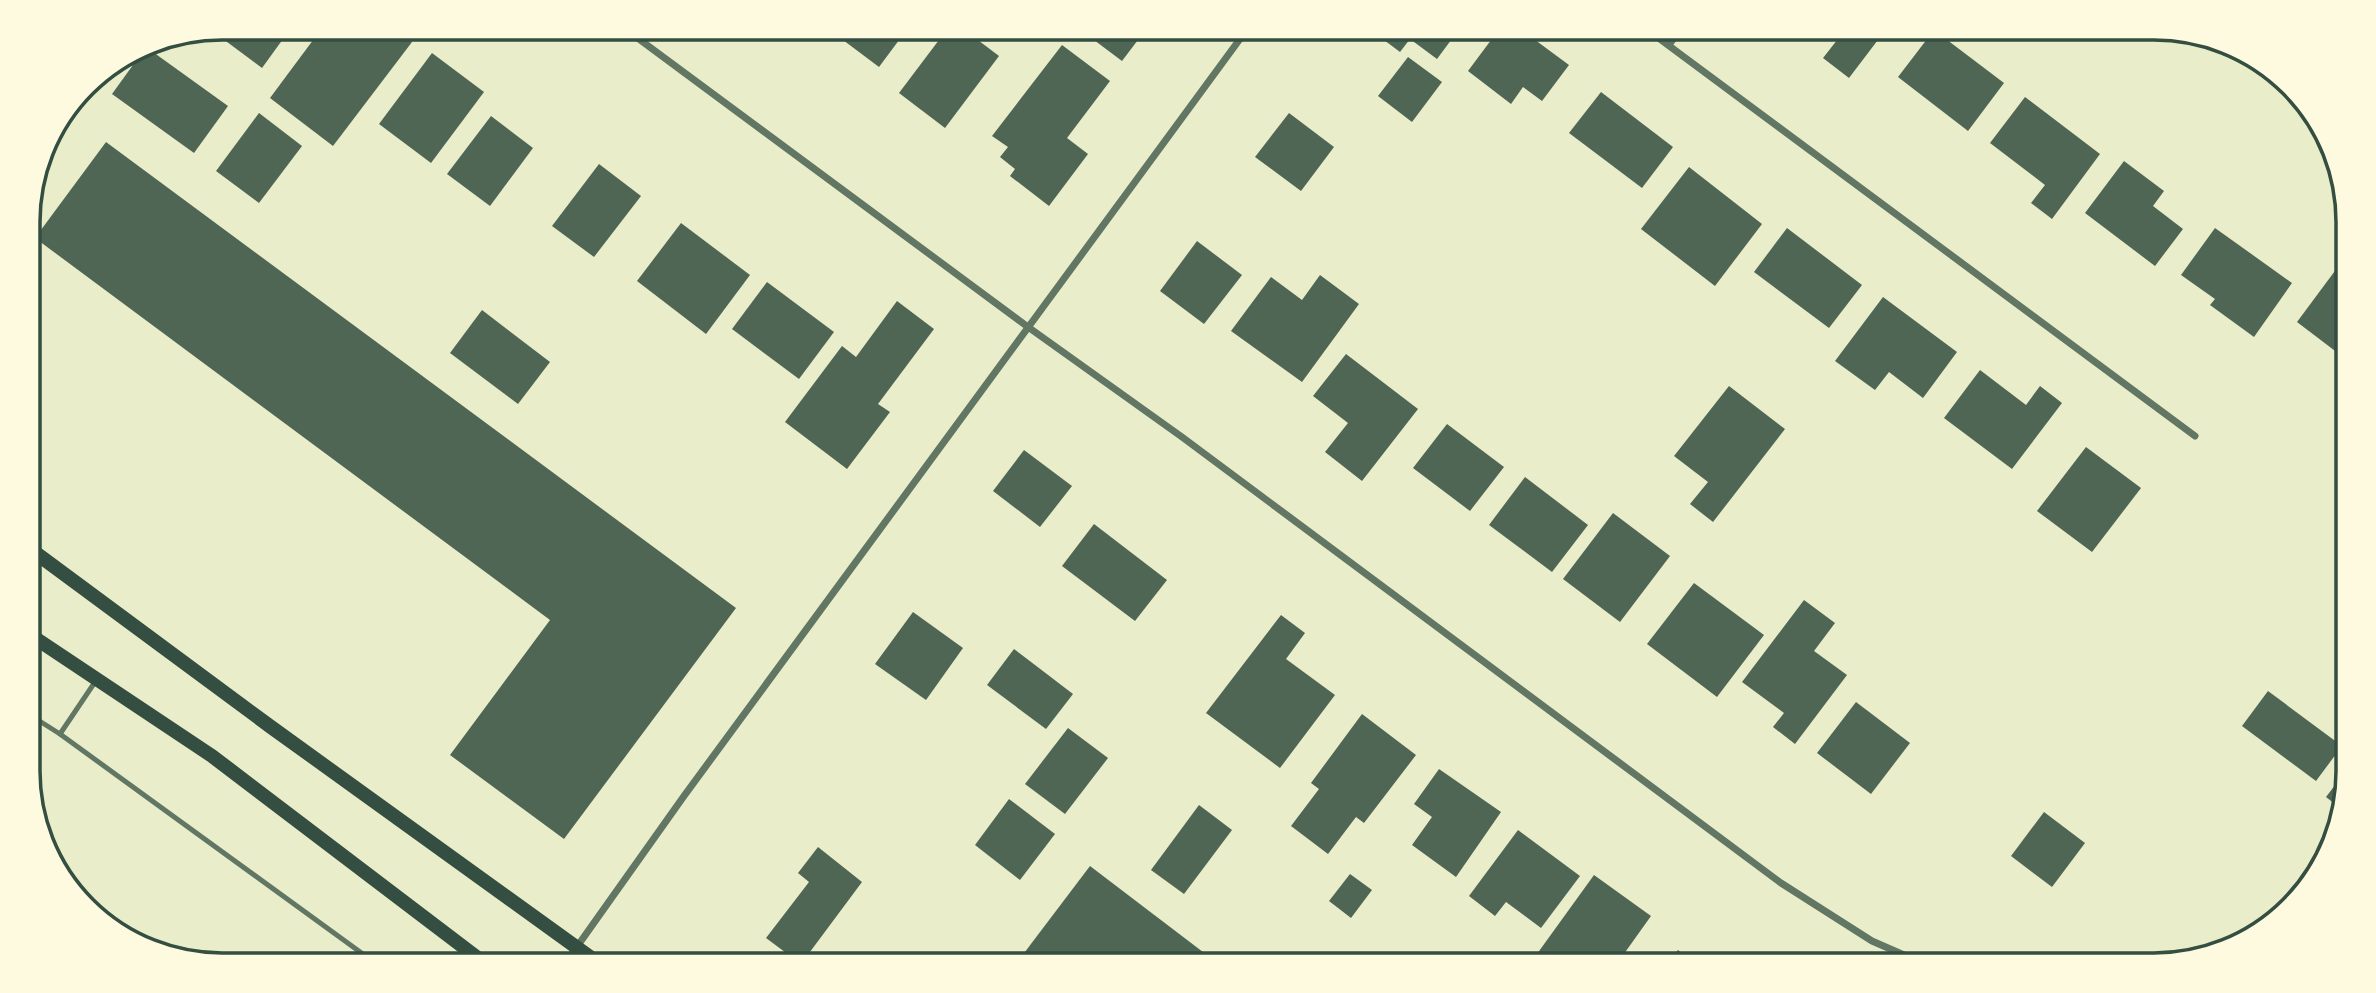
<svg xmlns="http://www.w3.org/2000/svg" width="2376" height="993" viewBox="0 0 2376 993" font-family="'PT Sans',sans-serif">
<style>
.building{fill:#4f6655}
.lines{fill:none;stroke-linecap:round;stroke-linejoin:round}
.service{stroke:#617663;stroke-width:5}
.minor{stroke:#617663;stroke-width:7}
.secondary{stroke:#344e41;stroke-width:14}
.rim{fill:none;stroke:#344e41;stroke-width:3.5}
</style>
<rect width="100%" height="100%" fill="#e9edc9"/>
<g class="building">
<polygon points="223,28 291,28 262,68 211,30"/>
<polygon points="322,28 394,28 412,42 333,146 270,98"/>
<polygon points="782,28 801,28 794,37"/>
<polygon points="827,28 908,28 879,67"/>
<polygon points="948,28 962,28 999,56 945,128 899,93"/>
<polygon points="1078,28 1147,28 1122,61"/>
<polygon points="1368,28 1460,28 1437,59 1410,39 1400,52"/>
<polygon points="1500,28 1519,28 1569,65 1542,101 1523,87 1511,104 1468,71"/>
<polygon points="1832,28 1887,28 1849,78 1823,58 1841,35"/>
<polygon points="1934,30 2004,83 1968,131 1898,77"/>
<polygon points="1062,45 1110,81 1067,138 1088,154 1049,206 1010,176 1015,169 1000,157 1008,147 992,136"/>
<polygon points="146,47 228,106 194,153 112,94"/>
<polygon points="432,53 484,92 431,163 379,124"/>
<polygon points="1408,57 1442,82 1412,122 1378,96"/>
<polygon points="1601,92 1673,147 1642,188 1569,133"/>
<polygon points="2025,97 2100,154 2052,219 2031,203 2045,185 1990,143"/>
<polygon points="259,113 302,146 259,203 216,171"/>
<polygon points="1289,113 1334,147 1301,191 1255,157"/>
<polygon points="491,116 533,148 490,206 447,174"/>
<polygon points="106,142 736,608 564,839 450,755 550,620 35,238"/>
<polygon points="2124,161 2164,191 2153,206 2183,229 2155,266 2085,213"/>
<polygon points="599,164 641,196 594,257 552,226"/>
<polygon points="1689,167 1762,224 1715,286 1641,229"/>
<polygon points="681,223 750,275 706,334 637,281"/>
<polygon points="1787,228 1862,285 1829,328 1754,272"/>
<polygon points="2215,228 2292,283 2254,337 2210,305 2215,299 2181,275"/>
<polygon points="1197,241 1242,275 1204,324 1160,291"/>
<polygon points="2346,256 2347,291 2347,360 2297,322"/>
<polygon points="1320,275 1359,304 1302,382 1231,331 1271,277 1302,300"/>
<polygon points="767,282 834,332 799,379 732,329"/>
<polygon points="1883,297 1957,352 1923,398 1889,372 1875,390 1835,361"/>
<polygon points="897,301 934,329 878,404 890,412 847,469 785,422 842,346 856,357"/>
<polygon points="482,310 550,362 518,404 450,353"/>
<polygon points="1346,354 1418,409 1362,481 1325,452 1348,423 1313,396"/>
<polygon points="1980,370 2026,405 2040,386 2062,403 2012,469 1944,418"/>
<polygon points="1729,386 1785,429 1713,522 1690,504 1708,482 1674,456"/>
<polygon points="1447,424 1504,467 1470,511 1413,468"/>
<polygon points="2086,447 2141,488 2092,552 2037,511"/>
<polygon points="1024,450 1072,486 1040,527 993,491"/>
<polygon points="1525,477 1588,525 1552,572 1489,525"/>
<polygon points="1613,513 1670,556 1620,622 1563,579"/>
<polygon points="1094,524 1167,580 1135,621 1062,566"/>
<polygon points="1694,583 1764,635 1717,697 1647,644"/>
<polygon points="1804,600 1835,623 1814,651 1847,675 1795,744 1773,727 1784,713 1742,682"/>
<polygon points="913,612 963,648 926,700 875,664"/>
<polygon points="1281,615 1305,633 1286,659 1335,695 1280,768 1206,713"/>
<polygon points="1014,649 1073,694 1046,729 987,685"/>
<polygon points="2268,691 2342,746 2316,781 2242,726"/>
<polygon points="1856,702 1910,743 1871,794 1817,753"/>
<polygon points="1362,714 1416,755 1364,823 1356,817 1328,854 1291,826 1319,789 1311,783"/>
<polygon points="1068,728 1108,758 1065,814 1025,784"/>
<polygon points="2348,768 2348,771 2340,808 2326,797"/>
<polygon points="1439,769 1501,812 1456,877 1412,845 1432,817 1414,804"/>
<polygon points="1009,799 1055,834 1020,880 975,845"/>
<polygon points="1199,805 1232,830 1184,894 1151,870"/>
<polygon points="2044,812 2085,843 2052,887 2011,856"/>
<polygon points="1518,830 1580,876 1541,928 1506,902 1495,916 1469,896"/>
<polygon points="818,847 862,882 801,964 766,938 809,882 798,873"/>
<polygon points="1090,866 1220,965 1015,965"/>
<polygon points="1350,874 1372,890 1351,918 1329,901"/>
<polygon points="1594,875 1651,916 1616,965 1529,965"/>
<polygon points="1678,950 1697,965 1666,965"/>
</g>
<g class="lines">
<g class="service">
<polyline points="97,679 60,734 378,965"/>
<polyline points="30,715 60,734"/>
</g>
<g class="minor">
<polyline points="624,28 1028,327 1182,437 1781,883 1872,941 1927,965"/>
<polyline points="1645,28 2195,436"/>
<polyline points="1669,45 1681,28"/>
<polyline points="564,965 684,796 1248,28"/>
</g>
<g class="secondary">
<polyline points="29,548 271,727 601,965"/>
<polyline points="29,634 212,756 487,965"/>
</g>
</g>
<path d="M0 0H2376V993H0ZM222 40H2154A182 182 0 0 1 2336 222V771A182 182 0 0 1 2154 953H222A182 182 0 0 1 40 771V222A182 182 0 0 1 222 40Z" fill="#fefae0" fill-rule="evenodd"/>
<path class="rim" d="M222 40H2154A182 182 0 0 1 2336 222V771A182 182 0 0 1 2154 953H222A182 182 0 0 1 40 771V222A182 182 0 0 1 222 40Z"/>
</svg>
